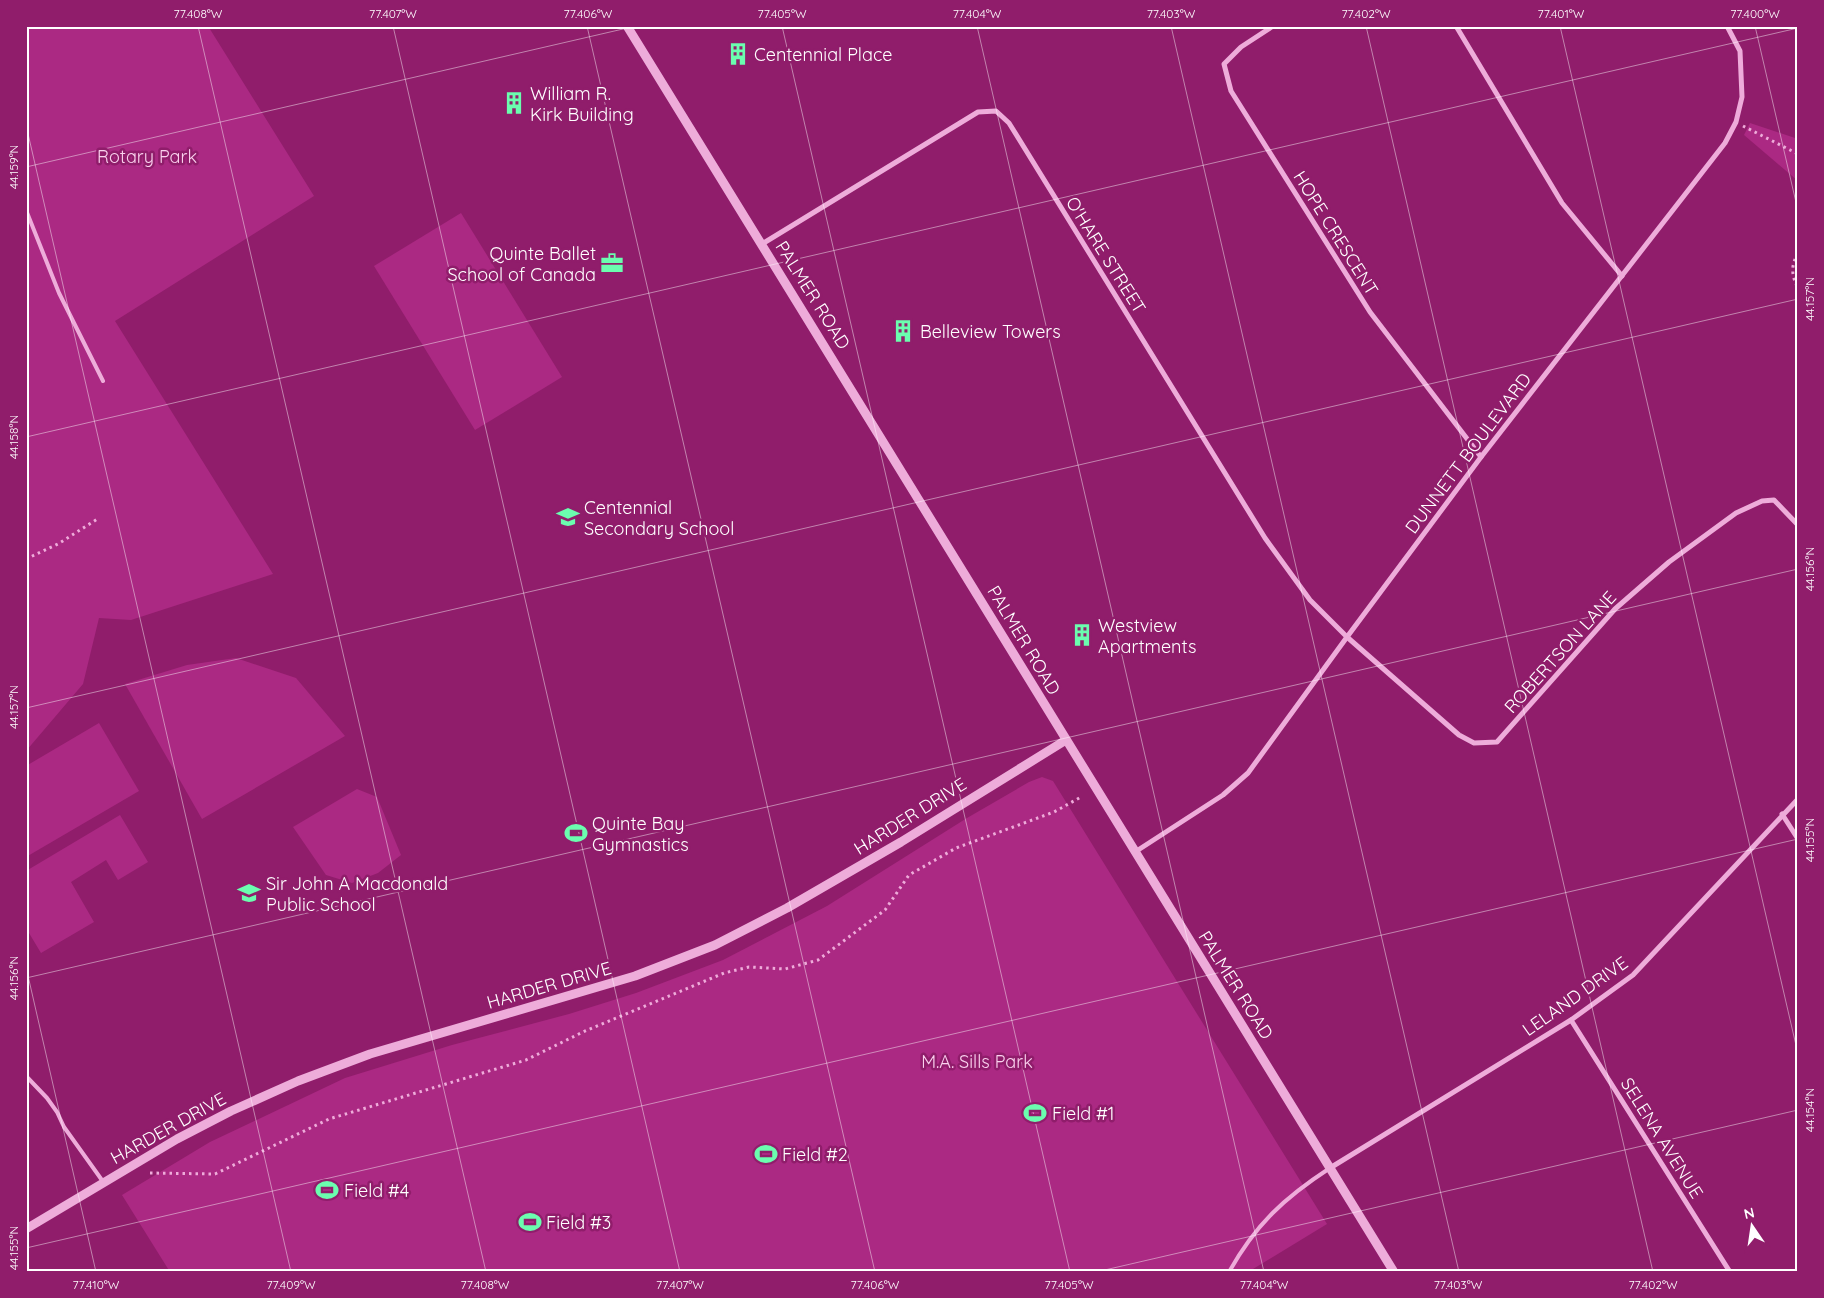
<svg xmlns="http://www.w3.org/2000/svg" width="1824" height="1298" viewBox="0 0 1824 1298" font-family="Quicksand,sans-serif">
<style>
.green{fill:#ab2983}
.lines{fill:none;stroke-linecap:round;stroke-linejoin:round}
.path{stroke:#eeacda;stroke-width:3;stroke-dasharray:2.5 4;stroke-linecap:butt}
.service{stroke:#eeacda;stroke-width:4}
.minor{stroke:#eeacda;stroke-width:5}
.tertiary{stroke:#eeacda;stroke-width:9}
.ticks{fill:none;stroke:#fff;stroke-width:1;stroke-opacity:0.45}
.labels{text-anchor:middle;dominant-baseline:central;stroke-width:5;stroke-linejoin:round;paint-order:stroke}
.poi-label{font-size:18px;fill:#fff;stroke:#901d6b;text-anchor:start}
.park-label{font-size:18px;fill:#fad2ee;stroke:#901d6b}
.street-label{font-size:18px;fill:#fff;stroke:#901d6b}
.neatline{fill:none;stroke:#fff;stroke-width:2}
.ticks-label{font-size:12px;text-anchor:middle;fill:#fff}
</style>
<rect width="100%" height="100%" fill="#901d6b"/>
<g class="green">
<polygon points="26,26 208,26 314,196 115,321 273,574 131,620 99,618 83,684 26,751"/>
<polygon points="1750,123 1798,139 1798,181 1744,135"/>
<polygon points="461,213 562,377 475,430 374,266"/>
<polygon points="236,658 296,678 345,736 202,819 125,684 187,665"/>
<polygon points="99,723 139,791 26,857 26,766"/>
<polygon points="1042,777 1053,781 1327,1224 1248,1272 170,1272 122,1195 210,1142 345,1078 452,1045 569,1014 636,993 723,960 827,906 967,818 1029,782"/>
<polygon points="357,789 377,797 401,855 378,873 352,883 326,875 293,827"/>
<polygon points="120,815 148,862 118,880 106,860 71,882 94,922 41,953 26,928 26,871"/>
</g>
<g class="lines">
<g class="path">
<polyline points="1743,126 1798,154"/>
<path d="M 1798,253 C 1791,265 1791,275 1798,288"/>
<polyline points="26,559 58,544 99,518"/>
<polyline points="150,1173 215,1174 329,1119 526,1060 585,1031 724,973 749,967 785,969 818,960 885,910 909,875 956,848 1054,812 1081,797"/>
</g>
<g class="service">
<polyline points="26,210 59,293 103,381"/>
<polyline points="26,1076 47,1098 57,1112 64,1127 104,1183"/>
<path d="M 1229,1272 C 1256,1224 1284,1198 1330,1168"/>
</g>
<g class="minor">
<polyline points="1273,26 1241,47 1224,64 1231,91 1370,312 1481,457"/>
<polyline points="1456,26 1562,203 1622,276"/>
<polyline points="762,244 978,112 996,111 1009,123 1265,538 1310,600 1347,637 1459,735 1474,743 1497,742 1615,609 1669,562 1736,513 1762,501 1774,500 1798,525"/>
<polyline points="1782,814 1798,839"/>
<polyline points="1135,852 1223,795 1248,773 1347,637 1481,457 1725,143 1736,122 1742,97 1740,51 1727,26"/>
<polyline points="1571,1020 1730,1272"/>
<polyline points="1330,1168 1571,1020 1633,975 1798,799"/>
<polyline points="26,1270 27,1272"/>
</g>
<g class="tertiary">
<polyline points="627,26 1394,1272"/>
<polyline points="26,1229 177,1139 231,1111 298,1081 370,1054 635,976 715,945 787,908 901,842 1066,740"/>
</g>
</g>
<path class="ticks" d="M 198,26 L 486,1272M 393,26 L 680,1272M 587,26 L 875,1272M 782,26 L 1070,1272M 977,26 L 1264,1272M 1171,26 L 1459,1272M 1366,26 L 1653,1272M 1560,26 L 1798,1054M 1755,26 L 1798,211M 26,125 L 291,1272M 26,167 L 636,26M 26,437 L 1798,28M 26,708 L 1798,299M 26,967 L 96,1272M 26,978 L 1798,569M 26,1248 L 1798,839M 1096,1272 L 1798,1110"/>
<defs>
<symbol id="building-bare" viewBox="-9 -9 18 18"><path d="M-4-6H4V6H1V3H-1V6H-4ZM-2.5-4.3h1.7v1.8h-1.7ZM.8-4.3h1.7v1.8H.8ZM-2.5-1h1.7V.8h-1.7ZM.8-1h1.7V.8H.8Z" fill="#6bfdaf" stroke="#901d6b" stroke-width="2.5" paint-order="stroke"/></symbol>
<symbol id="office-bare" viewBox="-9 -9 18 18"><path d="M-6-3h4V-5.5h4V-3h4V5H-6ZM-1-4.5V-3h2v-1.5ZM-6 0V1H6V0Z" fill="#6bfdaf" stroke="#901d6b" stroke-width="2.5" paint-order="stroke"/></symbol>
<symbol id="school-bare" viewBox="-9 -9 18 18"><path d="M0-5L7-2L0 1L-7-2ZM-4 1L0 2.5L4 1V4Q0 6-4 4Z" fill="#6bfdaf" stroke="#901d6b" stroke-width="2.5" paint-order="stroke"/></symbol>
<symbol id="stadium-bare" viewBox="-9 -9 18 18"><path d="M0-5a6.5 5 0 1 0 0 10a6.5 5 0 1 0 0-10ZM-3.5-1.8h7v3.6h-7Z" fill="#6bfdaf" stroke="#901d6b" stroke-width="2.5" paint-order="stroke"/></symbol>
</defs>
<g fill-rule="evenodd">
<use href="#building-bare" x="722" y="38" width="32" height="32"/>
<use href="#building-bare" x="498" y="87" width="32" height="32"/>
<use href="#office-bare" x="596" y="247" width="32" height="32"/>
<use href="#building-bare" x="887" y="315" width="32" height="32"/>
<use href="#school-bare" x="552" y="501" width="32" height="32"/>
<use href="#building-bare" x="1066" y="619" width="32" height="32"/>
<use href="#stadium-bare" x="560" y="817" width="32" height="32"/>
<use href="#school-bare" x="233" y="877" width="32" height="32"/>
<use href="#stadium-bare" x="1019" y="1097" width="32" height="32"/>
<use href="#stadium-bare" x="750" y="1138" width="32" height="32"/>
<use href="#stadium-bare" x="311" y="1174" width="32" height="32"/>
<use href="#stadium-bare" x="514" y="1206" width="32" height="32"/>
</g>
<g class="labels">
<g class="poi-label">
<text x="754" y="54">Centennial Place</text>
<text x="530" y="93">William R.<tspan x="530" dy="21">Kirk Building</tspan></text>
<text x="596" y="253" text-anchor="end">Quinte Ballet<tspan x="596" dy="21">School of Canada</tspan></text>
<text x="920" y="331">Belleview Towers</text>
<text x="584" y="507">Centennial<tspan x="584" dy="21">Secondary School</tspan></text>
<text x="1098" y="625">Westview<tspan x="1098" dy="21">Apartments</tspan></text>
<text x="592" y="823">Quinte Bay<tspan x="592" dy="21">Gymnastics</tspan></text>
<text x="266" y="883">Sir John A Macdonald<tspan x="266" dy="21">Public School</tspan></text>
<text x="1052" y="1113">Field #1</text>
<text x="782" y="1154">Field #2</text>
<text x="344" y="1190">Field #4</text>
<text x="546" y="1222">Field #3</text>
</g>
<g class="park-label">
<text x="147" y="156">Rotary Park</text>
<text x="977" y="1061">M.A. Sills Park</text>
</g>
<g class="street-label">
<text transform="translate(1336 233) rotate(58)">HOPE CRESCENT</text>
<text transform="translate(1106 255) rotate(58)">O'HARE STREET</text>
<text transform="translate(813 295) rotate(58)">PALMER ROAD</text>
<text transform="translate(1468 453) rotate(-53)">DUNNETT BOULEVARD</text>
<text transform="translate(1024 640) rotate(59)">PALMER ROAD</text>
<text transform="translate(1560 652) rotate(-48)">ROBERTSON LANE</text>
<text transform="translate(910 816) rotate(-32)">HARDER DRIVE</text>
<text transform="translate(549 985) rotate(-16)">HARDER DRIVE</text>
<text transform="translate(1236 985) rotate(58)">PALMER ROAD</text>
<text transform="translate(1575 996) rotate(-35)">LELAND DRIVE</text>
<text transform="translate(168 1128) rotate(-29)">HARDER DRIVE</text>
<text transform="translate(1662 1138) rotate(58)">SELENA AVENUE</text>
</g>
</g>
<rect width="1824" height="1298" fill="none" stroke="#901d6b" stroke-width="55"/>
<g transform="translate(1752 1226) rotate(347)" stroke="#901d6b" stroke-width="4" paint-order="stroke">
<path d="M0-4L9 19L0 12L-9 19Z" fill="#ffffff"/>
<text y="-8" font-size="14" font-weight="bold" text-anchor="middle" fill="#ffffff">N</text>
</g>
<rect x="28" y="28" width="1768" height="1242" class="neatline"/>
<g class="ticks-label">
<text x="198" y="18">77.408°W</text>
<text x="393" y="18">77.407°W</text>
<text x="588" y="18">77.406°W</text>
<text x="782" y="18">77.405°W</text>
<text x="977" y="18">77.404°W</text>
<text x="1171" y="18">77.403°W</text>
<text x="1366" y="18">77.402°W</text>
<text x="1561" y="18">77.401°W</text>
<text x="1755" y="18">77.400°W</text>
<text transform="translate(14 167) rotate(-90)" y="4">44.159°N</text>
<text transform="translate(1810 299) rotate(-90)" y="4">44.157°N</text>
<text transform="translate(14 437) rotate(-90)" y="4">44.158°N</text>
<text transform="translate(1810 569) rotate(-90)" y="4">44.156°N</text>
<text transform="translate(14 707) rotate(-90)" y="4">44.157°N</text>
<text transform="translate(1810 840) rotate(-90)" y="4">44.155°N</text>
<text transform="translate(14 978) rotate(-90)" y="4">44.156°N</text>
<text transform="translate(1810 1110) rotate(-90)" y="4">44.154°N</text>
<text transform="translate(14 1248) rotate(-90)" y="4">44.155°N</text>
<text x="96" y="1289">77.410°W</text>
<text x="291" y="1289">77.409°W</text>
<text x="485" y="1289">77.408°W</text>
<text x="680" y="1289">77.407°W</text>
<text x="875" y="1289">77.406°W</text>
<text x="1069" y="1289">77.405°W</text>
<text x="1264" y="1289">77.404°W</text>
<text x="1458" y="1289">77.403°W</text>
<text x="1653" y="1289">77.402°W</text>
</g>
</svg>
